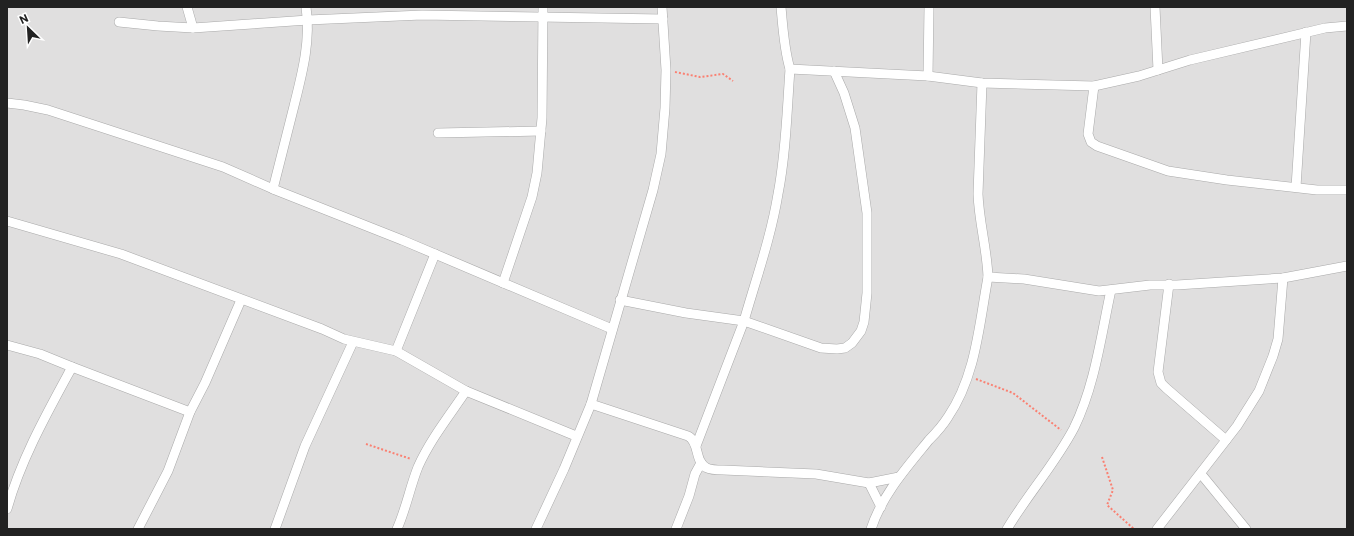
<svg xmlns="http://www.w3.org/2000/svg" width="1354" height="536" viewBox="0 0 1354 536" font-family="Commissioner,sans-serif">
<style>
.residential{fill:#e0dfdf}
.lines{fill:none;stroke-linecap:round;stroke-linejoin:round}
.minor-casing{stroke:#a9a9a9;stroke-width:10}
.path{stroke:#fa8072;stroke-width:2;stroke-dasharray:2 2;stroke-linecap:butt}
.minor{stroke:#fff;stroke-width:9}
</style>
<rect width="100%" height="100%" fill="#f2efe9"/>
<rect class="residential" x="7" y="7" width="1340" height="522"/>
<g class="lines">
<defs>
<g id="minor">
<polyline points="187,7 193,28"/>
<path d="M 781,7 C 783,28 784,49 790,69 L 928,76 L 982,83 L 1094,86 L 1139,76 L 1190,60 L 1325,28 L 1347,26"/>
<polyline points="1155,7 1158,70"/>
<polyline points="119,22 158,26 193,28 308,20 422,15 663,19"/>
<polyline points="928,76 929,7"/>
<path d="M 982,83 L 978,194 C 979,222 987,249 988,277 L 1024,279 L 1099,291 L 1150,285 L 1177,285 L 1283,278 L 1347,266"/>
<polyline points="1094,86 1088,134 1091,142 1097,146 1168,171 1227,180 1317,190 1347,190"/>
<polyline points="7,103 24,105 48,110 223,167 273,189 402,240 612,329"/>
<polyline points="438,133 541,131"/>
<polyline points="1296,187 1306,32"/>
<path d="M 273,189 C 280,161 287,134 294,106 C 302,74 311,41 306,7"/>
<polyline points="7,221 121,254 322,329 344,339 396,351 466,391 576,436"/>
<polyline points="503,283 532,197 537,173 542,118 543,7"/>
<polyline points="1169,284 1158,372 1161,383 1166,388 1226,440"/>
<path d="M 620,300 L 686,313 L 744,321 C 756,279 771,237 778,194 C 786,153 787,110 790,69"/>
<polyline points="7,345 40,354 72,367 190,412"/>
<polyline points="396,351 435,254"/>
<path d="M 591,404 L 688,436 C 700,442 694,462 707,468 C 711,470 718,470 723,470 L 816,474 L 869,483 L 899,477"/>
<polyline points="696,446 744,321 821,348 837,349 845,348 852,343 861,331 864,322 867,293 867,213 855,128 844,93 834,71"/>
<polyline points="1201,474 1246,529"/>
<polyline points="869,483 881,507"/>
<path d="M 7,509 C 21,459 47,413 72,367"/>
<polyline points="138,529 168,471 190,412 205,383 241,300"/>
<polyline points="275,529 305,446 353,342"/>
<path d="M 397,529 C 406,509 410,487 418,467 C 430,440 449,416 466,391"/>
<polyline points="536,529 564,469 591,404 653,190 661,154 665,108 666,70 662,7"/>
<polyline points="676,529 689,496 695,474 701,463"/>
<path d="M 871,529 C 882,495 907,467 929,440 C 936,433 943,425 948,417 C 976,376 979,325 988,277"/>
<path d="M 1007,529 C 1028,494 1055,464 1074,428 C 1095,385 1101,336 1111,290"/>
<polyline points="1157,529 1237,426 1259,391 1273,356 1278,339 1283,278"/>
</g>
</defs>
<use href="#minor" class="minor-casing"/>
<g class="path">
<polyline points="675,72 700,77 723,74 733,81"/>
<polyline points="976,379 1013,393 1061,430"/>
<polyline points="366,444 411,459"/>
<polyline points="1102,457 1113,490 1107,505 1134,529"/>
</g>
<use href="#minor" class="minor"/>
</g>
<rect width="1354" height="536" fill="none" stroke="#222222" stroke-width="16"/>
<g transform="translate(28 28) rotate(335)" stroke="#ffffff" stroke-width="3" paint-order="stroke">
<path d="M0-3L7 15L0 10L-7 15Z" fill="#222222"/>
<text y="-6" font-size="11" font-weight="bold" text-anchor="middle" fill="#222222">N</text>
</g>
</svg>
